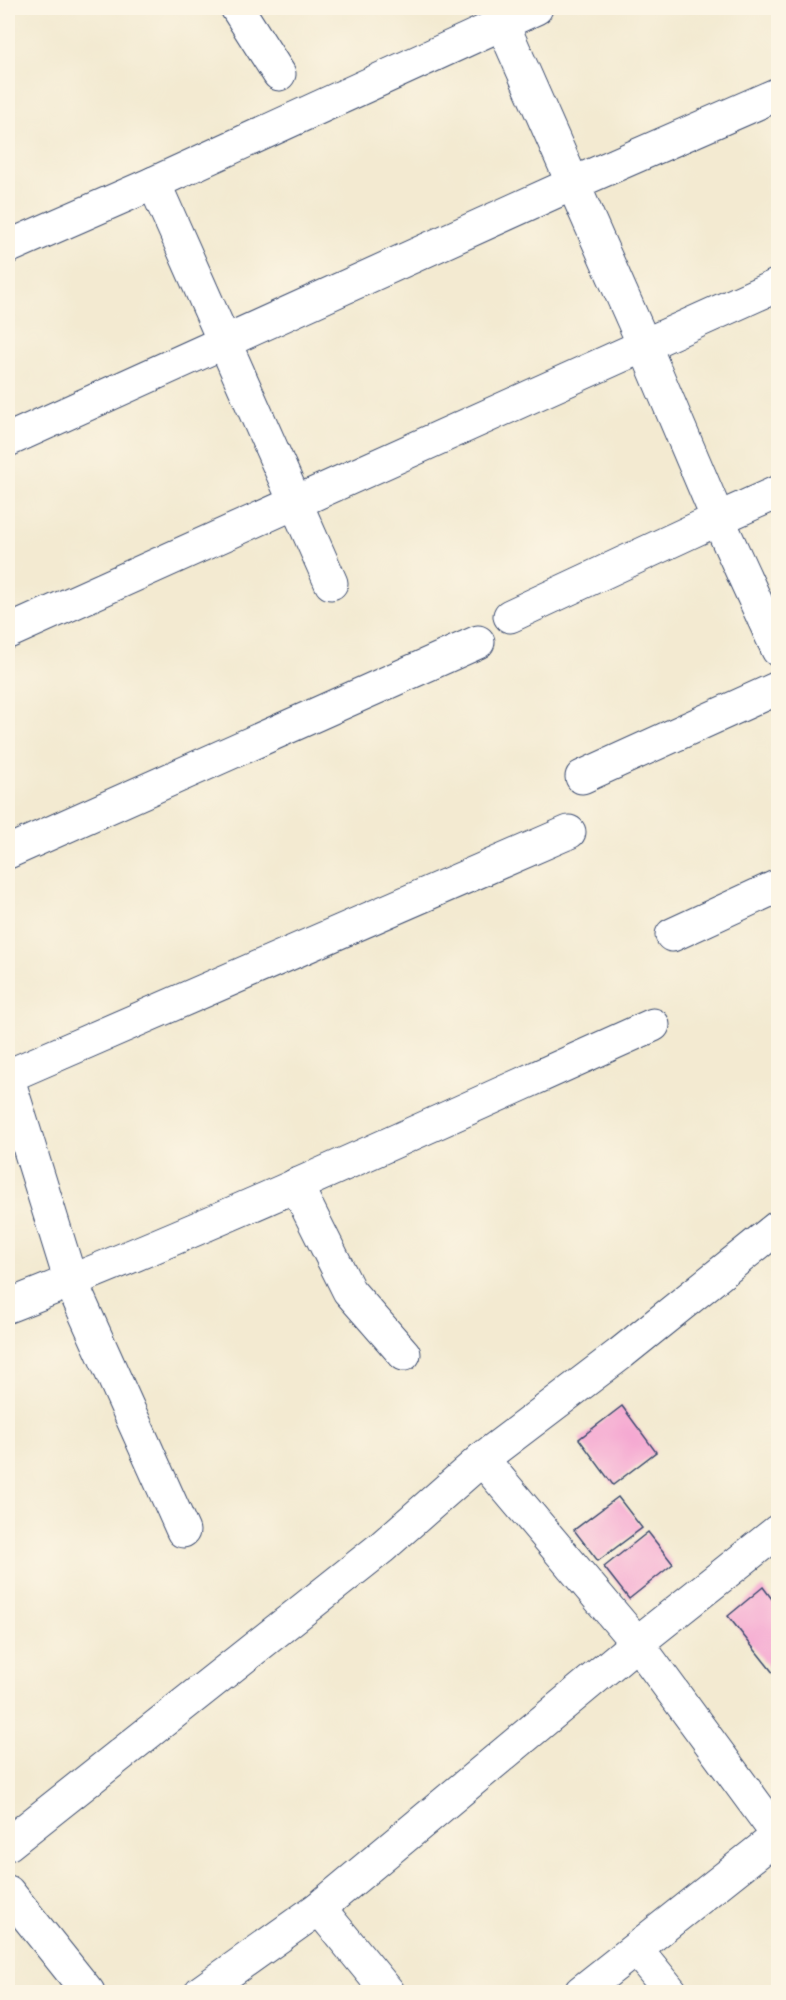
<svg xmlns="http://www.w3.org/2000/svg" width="786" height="2000" viewBox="0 0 786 2000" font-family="Mali,sans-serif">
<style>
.building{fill:#f5a7d1}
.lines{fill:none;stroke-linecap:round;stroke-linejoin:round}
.minor-casing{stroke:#3b4b6f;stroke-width:35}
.minor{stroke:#fff;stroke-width:33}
</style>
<rect width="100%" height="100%" fill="#fcf5e5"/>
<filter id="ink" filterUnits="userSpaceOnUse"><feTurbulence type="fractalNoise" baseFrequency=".0167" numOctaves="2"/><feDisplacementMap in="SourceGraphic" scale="12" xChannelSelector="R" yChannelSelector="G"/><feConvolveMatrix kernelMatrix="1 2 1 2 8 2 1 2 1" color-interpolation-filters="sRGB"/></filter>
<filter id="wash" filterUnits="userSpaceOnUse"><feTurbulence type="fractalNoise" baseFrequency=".008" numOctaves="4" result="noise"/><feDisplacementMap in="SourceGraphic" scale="24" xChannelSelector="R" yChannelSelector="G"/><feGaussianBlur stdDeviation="1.35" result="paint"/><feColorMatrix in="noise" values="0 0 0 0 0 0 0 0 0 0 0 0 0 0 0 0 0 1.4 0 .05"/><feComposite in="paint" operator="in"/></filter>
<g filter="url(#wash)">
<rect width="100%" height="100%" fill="#f3ead1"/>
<g id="blocks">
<g class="building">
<polygon points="622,1406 656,1452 613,1485 579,1439"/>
<polygon points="618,1497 642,1528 598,1561 574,1530"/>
<polygon points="648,1532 673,1564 629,1599 604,1567"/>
<polygon points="763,1587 778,1607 778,1679 728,1616"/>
</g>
</g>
</g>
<g filter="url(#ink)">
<use href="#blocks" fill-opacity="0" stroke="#3b4b6f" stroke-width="1.5"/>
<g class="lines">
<defs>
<g id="minor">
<polyline points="237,8 279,74"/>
<polyline points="502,23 645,347 718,519 510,616"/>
<polyline points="154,183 331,583"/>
<polyline points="8,247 154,183 536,8"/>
<polyline points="8,440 572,184 778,94"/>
<polyline points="778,492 718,519 778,650"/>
<polyline points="8,632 778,285"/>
<polyline points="582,777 778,688"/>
<polyline points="8,852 478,642"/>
<polyline points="672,935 778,886"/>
<polyline points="8,1076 569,832"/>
<polyline points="8,1079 71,1282 183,1531"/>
<polyline points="296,1185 349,1291 404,1354"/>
<path d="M 8,1306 C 226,1221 439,1121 653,1025"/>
<polyline points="482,1459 620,1354 778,1227"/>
<polyline points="8,1844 381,1548 482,1459 637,1643 778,1835"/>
<polyline points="8,1892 88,1992"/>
<polyline points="319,1908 388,1992"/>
<polyline points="636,1949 671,1992"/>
<polyline points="201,1992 319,1908 637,1643 778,1531"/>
<polyline points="581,1992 778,1836"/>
</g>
</defs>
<use href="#minor" class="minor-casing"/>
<use href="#minor" class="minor"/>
</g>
</g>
<rect width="786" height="2000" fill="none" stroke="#fcf5e5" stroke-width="30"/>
</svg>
